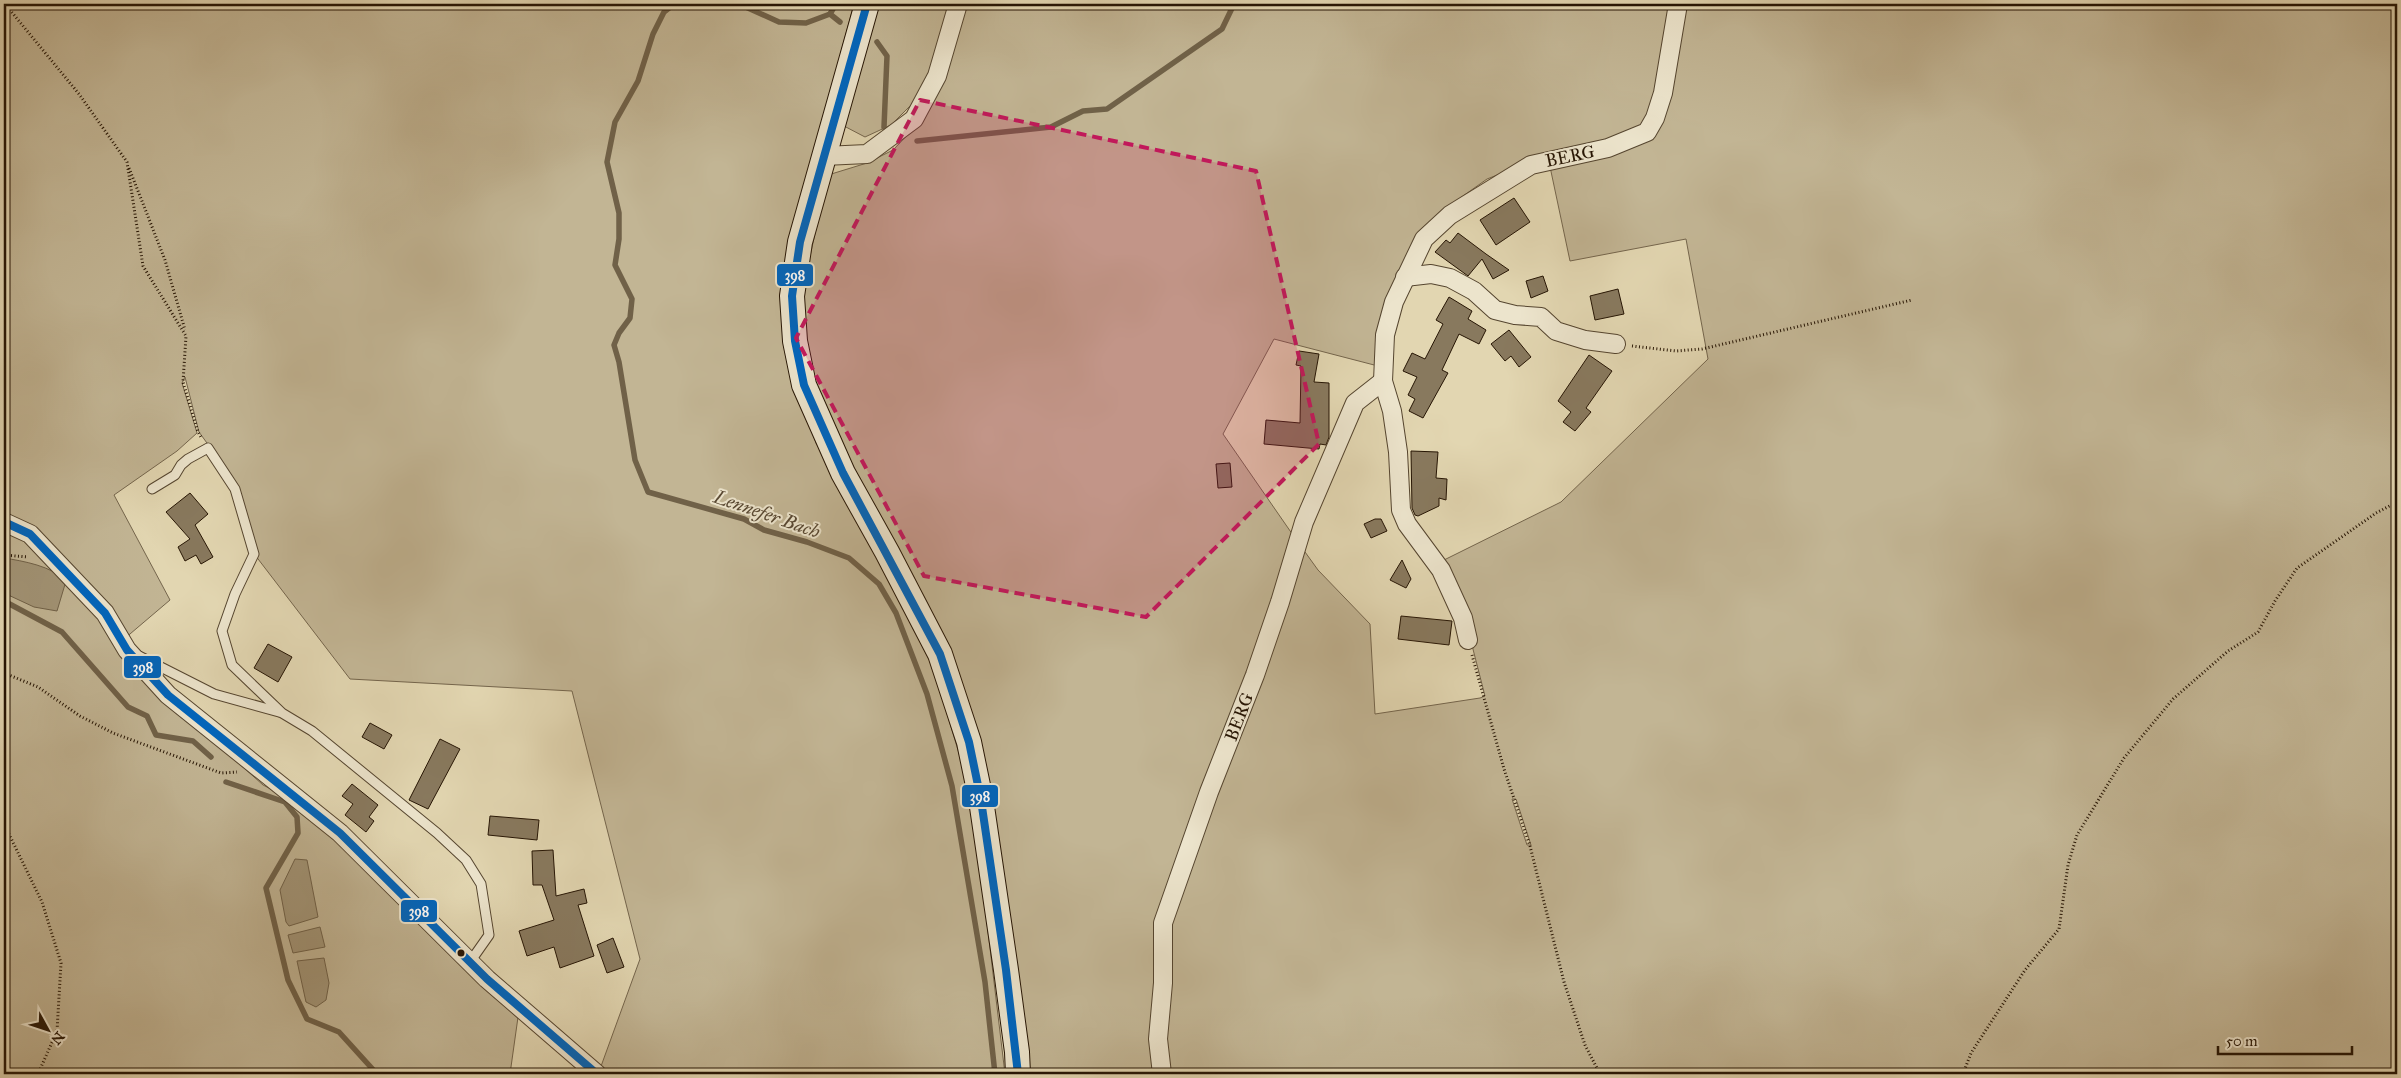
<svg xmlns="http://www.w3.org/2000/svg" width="2401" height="1078" viewBox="0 0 2401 1078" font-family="'IM FELL Great Primer',serif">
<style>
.green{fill:#c2b594;stroke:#74654c;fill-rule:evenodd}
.water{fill:#a29476;stroke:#706148}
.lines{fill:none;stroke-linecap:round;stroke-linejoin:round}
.stream{stroke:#706148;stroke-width:5.5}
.building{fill:#88795e;stroke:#261504}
.service-casing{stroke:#55452f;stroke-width:11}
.minor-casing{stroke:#55452f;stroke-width:20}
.secondary-casing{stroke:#261504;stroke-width:26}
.path{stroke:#261504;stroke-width:3;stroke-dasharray:1 2.5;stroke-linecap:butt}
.service{stroke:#ece4cc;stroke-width:9}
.minor{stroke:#ece4cc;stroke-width:18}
.secondary{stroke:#ece4cc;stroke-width:24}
.bus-1-casing{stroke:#ece4cc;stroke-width:11}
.bus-1{stroke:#0065bd;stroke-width:8}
.marked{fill:#c2185b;fill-opacity:0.2;stroke:#c2185b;stroke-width:4;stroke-dasharray:10 6;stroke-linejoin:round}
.bus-dot{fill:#261504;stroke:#ece4cc;stroke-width:2}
.labels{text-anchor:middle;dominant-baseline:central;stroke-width:4;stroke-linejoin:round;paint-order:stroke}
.street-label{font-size:18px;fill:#261504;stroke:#ece4cc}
.water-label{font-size:19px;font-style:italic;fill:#584832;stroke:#ece4cc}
.line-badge{stroke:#ece4cc;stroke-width:2}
.badge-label{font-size:14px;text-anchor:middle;font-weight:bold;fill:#fff}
</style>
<rect width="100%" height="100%" fill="#e2d6b1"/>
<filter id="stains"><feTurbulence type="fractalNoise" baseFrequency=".004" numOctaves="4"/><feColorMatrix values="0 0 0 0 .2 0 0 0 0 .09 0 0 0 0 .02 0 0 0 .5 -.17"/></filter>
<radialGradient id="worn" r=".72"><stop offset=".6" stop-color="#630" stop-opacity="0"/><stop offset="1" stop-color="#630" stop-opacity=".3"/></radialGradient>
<g class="green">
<polygon points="4,4 854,4 841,52 790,369 816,443 883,561 934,670 972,797 1005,1074 606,1074 600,1069 640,959 572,691 350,679 255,555 247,520 212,450 199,432 185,377 182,383 197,433 177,451 114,495 170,600 117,645 214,741 263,785 324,816 519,1010 510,1074 4,1074"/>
<polygon points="879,4 953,4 926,90 891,125 865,137 844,126"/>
<polygon points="967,4 1672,4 1668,50 1644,129 1528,163 1487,179 1456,201 1429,225 1378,366 1274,339 1223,434 1295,538 1275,609 1191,816 1169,882 1161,1074 1025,1074 949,653 838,437 808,371 803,288 828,175 867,163 893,150 923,119 943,81"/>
<path d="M 1684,4 L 2397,4 L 2397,1074 L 1167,1074 L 1166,933 L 1300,545 L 1318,570 L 1370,624 L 1375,714 L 1480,698 L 1485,696 L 1465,618 L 1442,561 L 1561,502 L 1708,359 L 1686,239 L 1570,261 L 1549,162 L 1650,137 ZM 1512,799 L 1516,799 L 1531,845 L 1527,845 Z"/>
</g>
<g class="water">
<path d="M 4,558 C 23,561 52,566 66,581 L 57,611 L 34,607 L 4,593 Z"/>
<polygon points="295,859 307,860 318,917 289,926 286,922 280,890"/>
<polygon points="320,927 325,947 293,953 288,935"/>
<polygon points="324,958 329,983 326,1000 316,1007 306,1002 297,961"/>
</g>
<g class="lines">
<g class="stream">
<polyline points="674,4 664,12 653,34 638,81 615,122 607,162 619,213 619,239 615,265 632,299 630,318 619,333 614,345 619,362 635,460 648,492 744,519 764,530 807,542 849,558 879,584 896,613 927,694 952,786 985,982 995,1074"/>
<polyline points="739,4 779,22 806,23 830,14 836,4"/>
<polyline points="830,14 840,22"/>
<polyline points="877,42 887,56 884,127"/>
<polyline points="917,141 1051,127 1083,111 1107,109 1222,29 1234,4"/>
<polyline points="4,601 62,632 128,707 147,716 156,735 193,741 211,757"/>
<polyline points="226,782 285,802 297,817 298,833 266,888 288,980 307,1019 339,1032 377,1074"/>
</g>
</g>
<g class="building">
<polygon points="1514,198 1530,222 1496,245 1480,220"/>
<polygon points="1458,233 1486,254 1509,270 1493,279 1482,259 1468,276 1435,252 1446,240 1450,243"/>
<polygon points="1543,276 1548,291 1531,298 1526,281"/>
<polygon points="1618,289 1624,314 1595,320 1590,296"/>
<polygon points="1449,297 1472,311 1468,319 1486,330 1479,344 1459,334 1442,370 1448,373 1423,418 1409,411 1415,399 1408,395 1417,377 1403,371 1412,353 1425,359 1443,324 1436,320"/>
<polygon points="1509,330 1531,357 1519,367 1511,356 1505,361 1491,344"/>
<polygon points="1299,351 1319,354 1314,382 1329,383 1329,437 1326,445 1320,444 1319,449 1264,444 1266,420 1300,423 1301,366 1296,365"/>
<polygon points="1589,355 1612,371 1586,408 1591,412 1575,431 1563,422 1571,412 1558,401"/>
<polygon points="1411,451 1438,452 1436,478 1447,479 1446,500 1439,498 1439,506 1418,516 1415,515 1412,508"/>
<polygon points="1230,463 1232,487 1218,488 1216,464"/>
<polygon points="190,493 208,514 195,525 213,557 201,564 196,555 185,561 178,547 190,539 166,512"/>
<polygon points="1375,519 1381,519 1387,531 1371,538 1364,524"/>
<polygon points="1402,560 1411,579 1406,588 1390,580"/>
<polygon points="1401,616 1452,621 1449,645 1398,639"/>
<polygon points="268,644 292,657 278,682 254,668"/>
<polygon points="370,723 392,735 384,749 362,737"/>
<polygon points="440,739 460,749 428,809 409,800"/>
<polygon points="352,784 378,805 369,817 374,821 366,832 345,815 353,804 342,796"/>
<polygon points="490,816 539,820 537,840 488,835"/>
<polygon points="553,850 556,896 584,889 587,903 578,905 594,956 560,968 554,947 527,956 519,931 554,920 542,885 533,885 532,851"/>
<polygon points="613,938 624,967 607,973 597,945"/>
</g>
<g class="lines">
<defs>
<g id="service">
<polyline points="152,489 175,475 181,465 188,459 208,448 235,489 254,554 235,594 222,631 232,665 282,713 312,731 437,833 466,860 481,884 489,935 470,962"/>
<polyline points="139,656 214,694 279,712"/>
</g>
<g id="minor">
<polyline points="824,156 867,154 914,119 937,76 958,4"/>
<polyline points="1405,277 1431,274 1450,278 1474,291 1495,310 1515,315 1541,317 1556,331 1585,340 1616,344"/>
<polyline points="4,522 30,534 105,613 127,650 168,695 340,833 487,979 597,1074"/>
<polyline points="1468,640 1463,618 1441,570 1407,524 1401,510 1398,452 1392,411 1383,381 1385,335 1394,302 1424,239 1450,215 1531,165 1608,148 1647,132 1655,118 1663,93 1678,4"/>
<polyline points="1162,1074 1158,1039 1163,983 1163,923 1209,792 1255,675 1280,602 1304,522 1355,403 1383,381"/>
</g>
<polyline id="secondary" points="867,4 800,242 792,296 795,341 804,385 843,473 887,552 940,654 969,742 981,800 1006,970 1017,1052 1018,1074"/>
</defs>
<use href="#service" class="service-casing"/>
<use href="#minor" class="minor-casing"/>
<use href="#secondary" class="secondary-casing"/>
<g class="path">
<polyline points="5,4 79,94 127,162 143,266 186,336 183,382 198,432 202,439"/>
<polyline points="129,168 165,260 185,330"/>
<polyline points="1632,346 1676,351 1702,349 1912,300"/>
<polyline points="4,555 28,557"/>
<polyline points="1472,655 1504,769 1530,846 1564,982 1585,1045 1600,1074"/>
<polyline points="4,673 38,687 80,716 113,733 221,773 237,772"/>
<polyline points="4,824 42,902 61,963 57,1031 38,1074"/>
<polyline points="1963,1074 1971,1053 2025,970 2059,929 2068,865 2077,835 2124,758 2173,699 2228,651 2258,632 2275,601 2297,568 2376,513 2397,502"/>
</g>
<use href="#service" class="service"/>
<use href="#minor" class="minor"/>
<use href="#secondary" class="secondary"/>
<defs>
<g id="bus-1">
<polyline points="867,4 800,242 792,296 795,341 804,385 843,473 940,654 969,742 981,800 1006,970 1018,1074"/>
<polyline points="4,522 30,534 105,613 127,650 168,695 340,833 487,979 597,1074"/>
</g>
</defs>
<use href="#bus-1" class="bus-1-casing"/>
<use href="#bus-1" class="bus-1"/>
</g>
<path class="marked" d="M 920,100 L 1256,171 L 1319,444 L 1146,617 L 924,576 L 796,338 Z"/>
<circle class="bus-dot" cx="461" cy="953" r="4.5"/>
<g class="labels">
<g class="street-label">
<text transform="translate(1570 156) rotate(-12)">BERG</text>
<text transform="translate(1239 717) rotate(-69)">BERG</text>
</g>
<g class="water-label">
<text transform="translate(767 514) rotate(19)">Lennefer Bach</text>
</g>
</g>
<g class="line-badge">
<rect x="776" y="263" width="38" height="24" rx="5" fill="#0065bd"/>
<rect x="123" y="655" width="39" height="24" rx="5" fill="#0065bd"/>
<rect x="961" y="784" width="38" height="24" rx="5" fill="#0065bd"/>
<rect x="400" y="899" width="38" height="24" rx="5" fill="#0065bd"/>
</g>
<g class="badge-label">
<text x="795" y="280">398</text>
<text x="143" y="672">398</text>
<text x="980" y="801">398</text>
<text x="419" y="916">398</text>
</g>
<rect width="2401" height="1078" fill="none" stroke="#e2d6b1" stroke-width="20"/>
<rect x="5" y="5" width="2391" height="1068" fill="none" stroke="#261504" stroke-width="2.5"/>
<rect x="10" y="10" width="2381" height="1058" fill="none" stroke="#261504"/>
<g transform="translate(48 1030) rotate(130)" stroke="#ece4cc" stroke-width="4" paint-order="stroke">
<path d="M0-4L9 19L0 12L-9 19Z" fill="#261504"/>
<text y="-8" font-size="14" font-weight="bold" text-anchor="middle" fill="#261504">N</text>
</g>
<path d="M2218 1046v8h134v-8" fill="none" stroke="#261504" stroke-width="2.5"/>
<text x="2226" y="1046" font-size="15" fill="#261504" stroke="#ece4cc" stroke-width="4" paint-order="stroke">50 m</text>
<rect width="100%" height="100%" filter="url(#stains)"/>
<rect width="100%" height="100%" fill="url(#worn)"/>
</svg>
